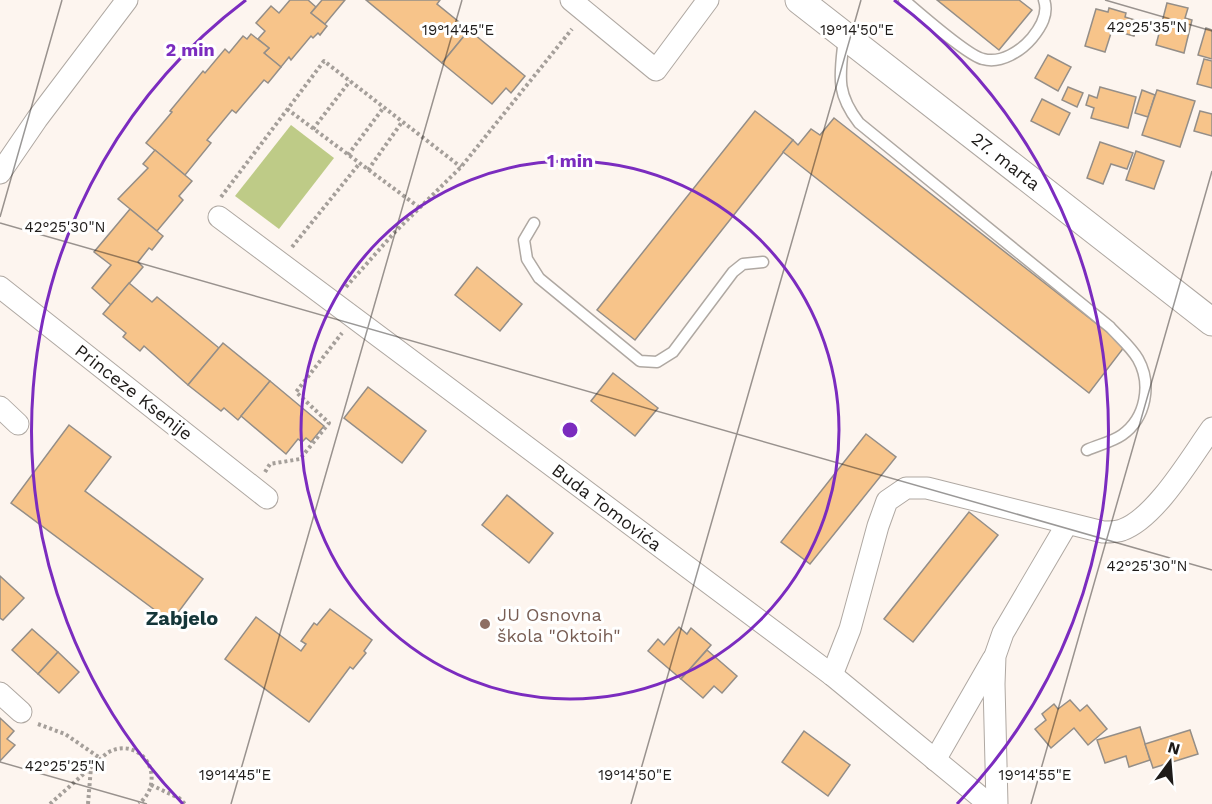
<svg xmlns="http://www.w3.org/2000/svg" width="1212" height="804" viewBox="0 0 1212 804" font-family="'Work Sans',sans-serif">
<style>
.green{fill:#becb87}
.building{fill:#f7c48a;stroke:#948e88;stroke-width:1.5}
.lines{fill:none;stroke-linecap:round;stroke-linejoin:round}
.service-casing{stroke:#afa8a2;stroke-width:13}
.minor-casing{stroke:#afa8a2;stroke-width:23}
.tertiary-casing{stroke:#afa8a2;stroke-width:29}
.path{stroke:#a59f9a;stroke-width:4;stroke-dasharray:3 3;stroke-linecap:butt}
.service{stroke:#fff;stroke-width:10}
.minor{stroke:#fff;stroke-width:21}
.tertiary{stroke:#fff;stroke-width:27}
.ticks{fill:none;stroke:#1e1b19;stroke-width:1.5;stroke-opacity:0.45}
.ring{fill:none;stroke:#7b2cbf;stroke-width:3}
.education-dot{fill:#8d6e63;stroke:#fff;stroke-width:2}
.labels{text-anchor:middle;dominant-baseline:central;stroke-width:6;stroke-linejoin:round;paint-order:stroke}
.street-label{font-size:18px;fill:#1e1b19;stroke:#fff}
.education-label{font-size:18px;fill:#785e54;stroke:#fff;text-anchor:start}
.neighbourhood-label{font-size:20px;font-weight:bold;fill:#143639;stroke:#fff}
.ticks-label{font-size:15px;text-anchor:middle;fill:#1e1b19;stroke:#fff;stroke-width:6;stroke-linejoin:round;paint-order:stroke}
.centre{fill:#7b2cbf;stroke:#fff;stroke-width:3}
.ring-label{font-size:18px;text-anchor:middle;font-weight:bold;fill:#7b2cbf;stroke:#fff;stroke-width:6;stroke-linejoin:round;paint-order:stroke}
</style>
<rect width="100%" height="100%" fill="#fdf5ef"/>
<polygon class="green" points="291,125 334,158 279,229 235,196"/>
<g class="building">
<polygon points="290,0 308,0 316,7 311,13 327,26 320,35 318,33 313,38 311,36 291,60 289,57 281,67 264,53 269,48 258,39 265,31 256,23 271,6 279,13"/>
<polygon points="322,0 345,0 325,24 311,13"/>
<polygon points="366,0 440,0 437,4 469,30 442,63"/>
<polygon points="937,0 1019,0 1032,10 999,50"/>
<polygon points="1167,3 1188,8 1185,18 1192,20 1184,53 1156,45"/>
<polygon points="1109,8 1126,13 1125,17 1138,21 1134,36 1112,30 1105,52 1085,46 1096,9 1108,12"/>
<polygon points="1206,28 1212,30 1212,59 1198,55"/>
<polygon points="469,30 525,76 511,93 506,88 492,104 442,63"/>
<polygon points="251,34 269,48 264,53 281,67 268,83 264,80 236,113 232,110 207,140 211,143 185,175 146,143 172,112 170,111 203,71 205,73 225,49 229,53 243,36 247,39"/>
<polygon points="1048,55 1071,67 1058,91 1035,78"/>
<polygon points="1204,59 1212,61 1212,88 1197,84"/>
<polygon points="1068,87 1083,93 1077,107 1062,100"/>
<polygon points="1100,87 1136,97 1128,128 1091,118 1094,108 1086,105 1089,95 1097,98"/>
<polygon points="1142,90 1155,95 1148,117 1135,113"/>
<polygon points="1157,90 1195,101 1180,147 1142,135"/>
<polygon points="1042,99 1070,113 1059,135 1031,121"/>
<polygon points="755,111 793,140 635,340 597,310"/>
<polygon points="1200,111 1212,114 1212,136 1194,131"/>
<polygon points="834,118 1125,346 1089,393 783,152 793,140 798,145 811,129 820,135"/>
<polygon points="1100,142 1133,153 1127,169 1111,164 1103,184 1087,178"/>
<polygon points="155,150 192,181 179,196 183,200 157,231 118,199 148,168 143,164"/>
<polygon points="1136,151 1164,161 1154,189 1126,180"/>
<polygon points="130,209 163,236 152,250 149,248 138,262 143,267 111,305 92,288 111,265 94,252"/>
<polygon points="477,267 522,304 500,331 455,295"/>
<polygon points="129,283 152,302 157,297 219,348 188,385 144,346 140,351 123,337 126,333 103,314"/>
<polygon points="223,343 270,381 238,420 224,408 221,411 188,385"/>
<polygon points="613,373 658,408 635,436 591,401"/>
<polygon points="270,381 324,426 311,442 306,438 302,442 298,439 286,454 241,416"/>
<polygon points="368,387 426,431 402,463 344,418"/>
<polygon points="69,425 111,457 85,491 203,579 171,622 11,503"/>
<polygon points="866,434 896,457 810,564 781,542"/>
<polygon points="507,495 553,533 529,563 482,525"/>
<polygon points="969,512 998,535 913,642 884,619"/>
<polygon points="0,576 24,598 3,620 0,618"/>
<polygon points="330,609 372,640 364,651 366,653 353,669 350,667 309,722 225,659 256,617 301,651 306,644 301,641 314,623 317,625"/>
<polygon points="679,627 687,634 691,628 711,645 681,679 648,651 658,639 664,645"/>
<polygon points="32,629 58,652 38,674 12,650"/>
<polygon points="707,650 737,676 722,693 714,686 703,698 681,679"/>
<polygon points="58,652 79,672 59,693 38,674"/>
<polygon points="1070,700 1080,711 1087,705 1107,729 1088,745 1074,728 1051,748 1035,729 1046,720 1042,714 1054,704 1058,709"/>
<polygon points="0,718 14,731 7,739 15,745 0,761"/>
<polygon points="1140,727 1150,760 1129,767 1126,756 1105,763 1097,740"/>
<polygon points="1190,730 1198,754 1153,768 1145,744"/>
<polygon points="804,731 850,765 828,796 782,762"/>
</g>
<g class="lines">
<defs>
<g id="service">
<path d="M 904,0 C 918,12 968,56 983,59 C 1001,64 1021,51 1032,38 C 1041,27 1049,14 1044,0"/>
<path d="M 844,38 C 840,75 835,92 859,123 L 1110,327 C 1119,337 1131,347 1138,359 C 1152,384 1146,418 1122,435 C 1112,442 1098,445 1087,450"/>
<polyline points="534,223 524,240 527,259 539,278 640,361 657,362 673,352 733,272 743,264 763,262"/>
</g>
<g id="minor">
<polyline points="571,0 656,70 708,0"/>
<polyline points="0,173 37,119 127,0"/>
<polyline points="219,217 832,675 989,804"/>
<polyline points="0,287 267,498"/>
<polyline points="0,407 18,424"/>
<path d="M 832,675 L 850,629 L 878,526 L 887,501 L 906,488 L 927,488 L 1103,532 C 1109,532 1117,532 1122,530 C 1156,518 1191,457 1212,428"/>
<polyline points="0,693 21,712"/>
<polyline points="935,760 993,659"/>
<polyline points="997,804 994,684 995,656 1003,633 1067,524"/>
</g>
<polyline id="tertiary" points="799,0 1212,322"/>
</defs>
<use href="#service" class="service-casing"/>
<use href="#minor" class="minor-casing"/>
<use href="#tertiary" class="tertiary-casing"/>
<g class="path">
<polyline points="287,109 420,208"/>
<polyline points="313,129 350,81"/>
<polyline points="348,155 384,107"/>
<polyline points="368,170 402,122"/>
<polyline points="221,197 324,61 461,167"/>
<polyline points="292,247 359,164"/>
<polyline points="346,287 394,233 461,167 572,29"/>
<polyline points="265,472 270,464 300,459 329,423 296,392 342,333"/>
<polyline points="38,724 65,734 100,758"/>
<polyline points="151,785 179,798 185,804"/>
<path d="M 50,804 L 107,753 C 130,739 156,758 151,784 C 150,792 145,798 139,804"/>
<polyline points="88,804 91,767"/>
</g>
<use href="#service" class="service"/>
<use href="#minor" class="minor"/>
<use href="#tertiary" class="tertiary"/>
</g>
<path class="ticks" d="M 1105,0 L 1212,31M 0,217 L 62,0M 0,223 L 1212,570M 0,762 L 147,804M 231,804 L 462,0M 631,804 L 861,0M 1031,804 L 1212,171"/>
<g class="ring">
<circle cx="570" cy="430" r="269"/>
<path d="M183 804A538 538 0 0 1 246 0M894 0A538 538 0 0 1 957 804"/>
</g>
<circle class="education-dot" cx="485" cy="624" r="6"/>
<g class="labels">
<g class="street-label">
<text transform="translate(1006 161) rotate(38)">27. marta</text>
<text transform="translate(134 392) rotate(38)">Princeze Ksenije</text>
<text transform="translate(607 507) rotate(37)">Buda Tomovića</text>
</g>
<g class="education-label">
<text x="497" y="614">JU Osnovna<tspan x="497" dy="21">škola "Oktoih"</tspan></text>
</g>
<g class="neighbourhood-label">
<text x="182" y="618">Zabjelo</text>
</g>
</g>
<g class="ticks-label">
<text x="1147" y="32">42°25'35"N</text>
<text x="458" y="35">19°14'45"E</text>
<text x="857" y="35">19°14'50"E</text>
<text x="65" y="232">42°25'30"N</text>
<text x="1147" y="571">42°25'30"N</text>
<text x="65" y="771">42°25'25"N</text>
<text x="235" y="780">19°14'45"E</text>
<text x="635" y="780">19°14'50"E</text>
<text x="1035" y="780">19°14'55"E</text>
</g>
<circle cx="570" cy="430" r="9" class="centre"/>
<g class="ring-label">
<text x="190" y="56">2 min</text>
<text x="570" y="167">1 min</text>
</g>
<g transform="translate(1170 762) rotate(16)" stroke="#ffffff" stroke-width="4.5" paint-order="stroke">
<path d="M0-4.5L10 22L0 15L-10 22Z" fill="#1e1b19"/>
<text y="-9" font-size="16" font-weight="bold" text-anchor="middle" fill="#1e1b19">N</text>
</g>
</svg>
